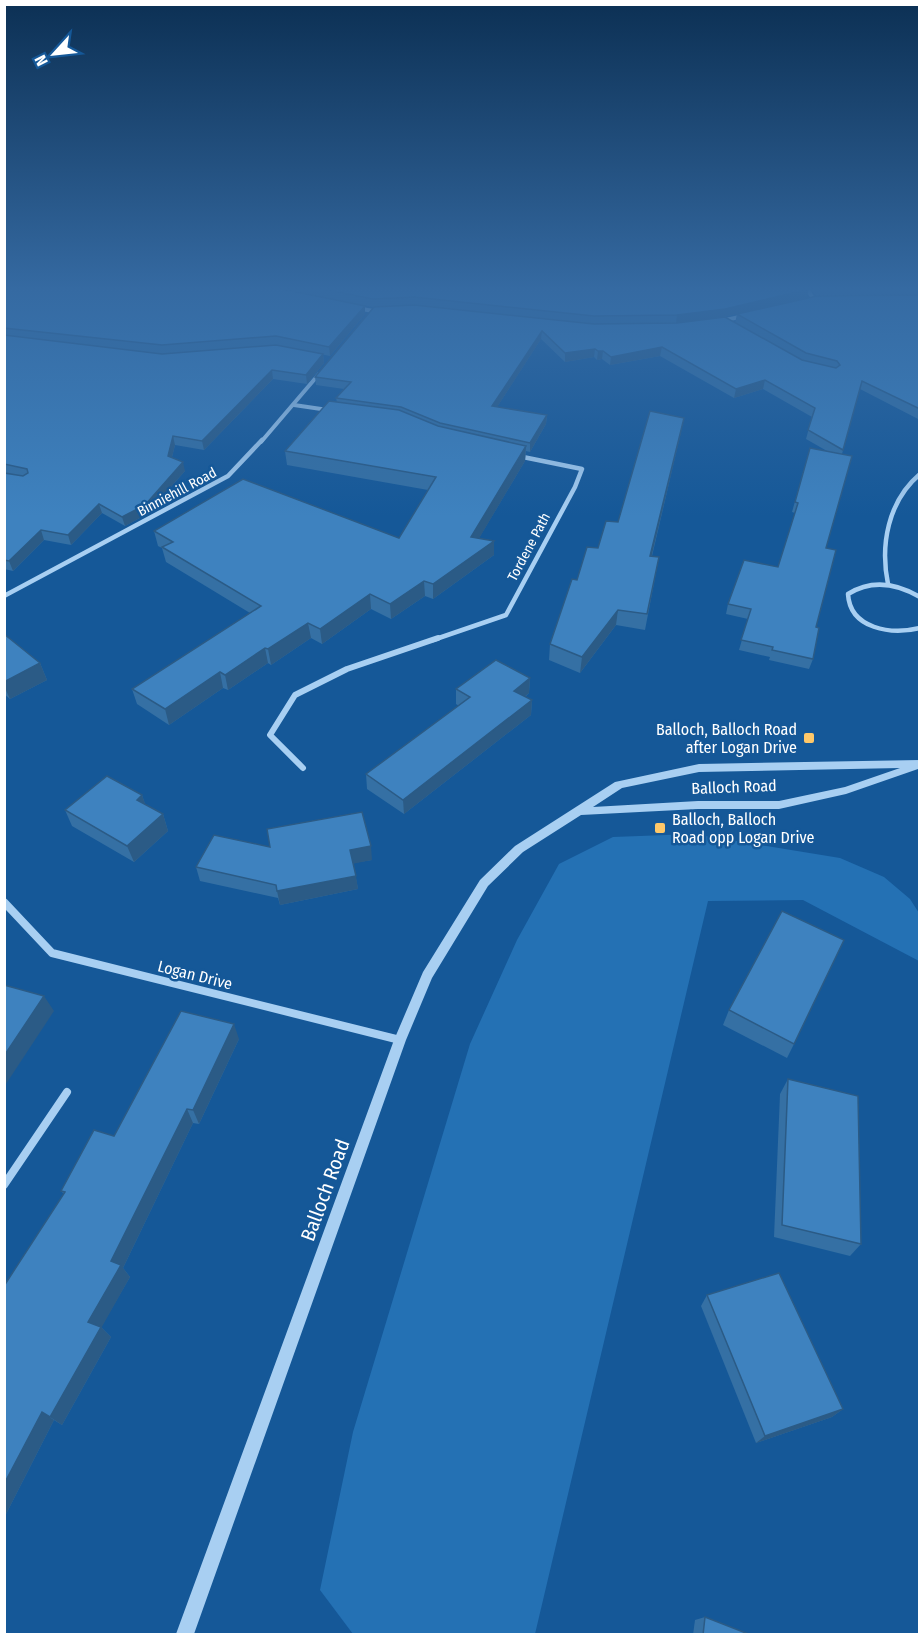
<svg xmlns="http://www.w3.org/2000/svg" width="924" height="1639" viewBox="0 0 924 1639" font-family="'Fira Sans Condensed',sans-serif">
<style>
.green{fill:#2471b4}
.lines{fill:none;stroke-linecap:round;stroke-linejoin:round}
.minor-far3{stroke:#a8cff2;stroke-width:4}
.minor-far2{stroke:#a8cff2;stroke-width:4.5}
.minor-far1{stroke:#a8cff2;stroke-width:6}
.minor{stroke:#a8cff2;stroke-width:8}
.tertiary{fill:#a8cff2;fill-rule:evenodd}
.wall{fill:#3570a4}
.shaded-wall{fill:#2b5b86}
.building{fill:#3e82bf;stroke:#2b5b86;stroke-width:1.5}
.poi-dot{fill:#ffc869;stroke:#155898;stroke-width:2}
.labels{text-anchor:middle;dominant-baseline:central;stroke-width:5;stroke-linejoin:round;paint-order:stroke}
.far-street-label{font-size:14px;fill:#fff;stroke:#155898}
.poi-label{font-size:16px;fill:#fff;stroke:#155898;text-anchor:end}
.street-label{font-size:16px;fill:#fff;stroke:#155898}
.near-street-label{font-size:20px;fill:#fff;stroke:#155898}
</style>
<rect width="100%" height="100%" fill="#155898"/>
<polygon class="green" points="693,834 840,858 884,877 910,899 919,913 919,961 803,900 708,901 535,1634 353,1634 320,1590 353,1432 470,1044 517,940 559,864 613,837"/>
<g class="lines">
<g class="minor-far3">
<polyline points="806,287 814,300"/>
<polyline points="357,308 373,311"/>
<polyline points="721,321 744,316"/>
<polyline points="294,405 328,410"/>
<polyline points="261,442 319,374"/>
</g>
<g class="minor-far2">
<path d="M 888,584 C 880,545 888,501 920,474"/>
<polyline points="4,596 228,476 262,440"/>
<path d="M 920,597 C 896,583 872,579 848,594 C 850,629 891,635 920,628"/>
<polyline points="433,640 506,615 575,487 582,469 518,456"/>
</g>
<polyline class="minor-far1" points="303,768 270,735 295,695 347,669 438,638"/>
<g class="minor">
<polyline points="4,902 52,953 400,1040"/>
<polyline points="4,1185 67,1092"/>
</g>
<path class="tertiary" d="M 920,760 L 920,768 L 918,769 L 846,794 L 779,809 L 698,809 L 581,815 L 523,852 L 488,886 L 432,978 L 406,1040 L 194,1634 L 176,1634 L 394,1040 L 423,972 L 480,880 L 515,846 L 615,782 L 699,764 ZM 900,768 L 845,787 L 779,801 L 698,801 L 593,807 L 622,788 L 699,772 Z"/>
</g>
<g class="wall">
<polygon points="4,287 365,314 330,356 277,345 323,354 324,363 307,384 273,379 204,450 175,445 172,457 185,471 147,514 125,526 102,513 71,545 44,540 13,571 4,569"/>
<polygon points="274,287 808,287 807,297 723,317 735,323 737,314 920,295 920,420 860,389 842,454 826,548 813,659 809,669 769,660 770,657 739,650 748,619 726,614 728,604 778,567 795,513 792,512 810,448 827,451 806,439 812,417 763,389 734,398 660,356 610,365 602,359 597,360 594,357 565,362 541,339 497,407 547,415 546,424 530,452 526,451 525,461 479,538 494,541 494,555 433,599 425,596 391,619 371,609 322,644 311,638 271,665 268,663 228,690 223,688 169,725 137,704 132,689 250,613 166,562 162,548 158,546 154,531 399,538 428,490 287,465 285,451 337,402 336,398 344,389 316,385 315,377 414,305 373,307"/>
<polygon points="811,287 920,287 920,295 816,296"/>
<polygon points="681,432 652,556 659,557 645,630 616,625 580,673 549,660 550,644 577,580 598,548 618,522"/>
<polygon points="4,634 40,663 47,680 10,699 4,694"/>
<polygon points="530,678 529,693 525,697 532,700 531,715 404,814 367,789 366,774 459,706 456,704 456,689"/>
<polygon points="142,795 145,804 163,814 168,831 134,862 72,826 65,810"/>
<polygon points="270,847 372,860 353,863 358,889 280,905 278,898 200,881 196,867"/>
<polygon points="729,1010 794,1044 787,1058 723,1025"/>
<polygon points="239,1039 199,1124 193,1123 123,1268 130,1277 101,1327 111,1337 62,1425 54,1420 4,1518 64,1194 61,1191 114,1136"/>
<polygon points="788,1079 861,1244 850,1256 774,1237 780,1094"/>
<polygon points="707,1295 843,1409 832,1417 756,1443 701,1306"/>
<polygon points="705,1617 751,1635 693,1635 695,1620"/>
</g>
<g class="shaded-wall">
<polygon points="809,289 807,297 723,317 676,323 677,315"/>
<polygon points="365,306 365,314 330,356 329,347"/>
<polygon points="542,331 541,339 492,415 492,406"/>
<polygon points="662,347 660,356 610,365 611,357"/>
<polygon points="595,349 594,357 565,362 565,353"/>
<polygon points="598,351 603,351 602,359 597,360"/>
<polygon points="323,354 324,363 307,384 306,375"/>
<polygon points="272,370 273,379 204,450 202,441"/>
<polygon points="765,380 763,389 734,398 736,389"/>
<polygon points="547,415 546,424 530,452 530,443"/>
<polygon points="684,418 681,432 648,571 650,556"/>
<polygon points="173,436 175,445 170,465 168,456"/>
<polygon points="526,446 525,461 471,552 471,537"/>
<polygon points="183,462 185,471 147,514 125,526 122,517"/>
<polygon points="99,504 102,513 71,545 68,535"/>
<polygon points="41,530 44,540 13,571 9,561"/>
<polygon points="494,541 494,555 433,599 433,584"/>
<polygon points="424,581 425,596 391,619 390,604"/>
<polygon points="370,594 371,609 322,644 320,629"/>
<polygon points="618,610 616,625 580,673 582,657"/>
<polygon points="308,623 311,638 271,665 268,649"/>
<polygon points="265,648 268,663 228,690 225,675"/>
<polygon points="40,663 47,680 10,699 4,686 4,682"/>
<polygon points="220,672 223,688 169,725 165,709"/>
<polygon points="530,678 529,693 513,706 514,691"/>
<polygon points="532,700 531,715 404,814 403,800"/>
<polygon points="142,795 148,812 137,800"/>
<polygon points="163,814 168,831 134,862 127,846"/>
<polygon points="371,846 372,860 352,864 350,850"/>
<polygon points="356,876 358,889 280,905 277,891"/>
<polygon points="44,996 54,1011 4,1087 4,1056"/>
<polygon points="234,1024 239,1039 199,1124 193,1110"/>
<polygon points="187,1109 193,1123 123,1268 130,1277 99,1332 88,1322 111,1261"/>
<polygon points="101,1327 111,1337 62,1425 50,1417"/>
<polygon points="843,1409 832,1417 756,1443 765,1436"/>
<polygon points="42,1412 54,1420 4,1518 4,1484"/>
</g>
<g class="building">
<polygon points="4,287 272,287 365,306 329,347 276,336 162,345 4,328"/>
<polygon points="313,287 808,287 809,289 725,309 677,315 594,316 414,297 373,299"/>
<polygon points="818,287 920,287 818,288"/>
<polygon points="920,295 920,409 862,381 843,450 808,430 815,408 765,380 736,389 662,347 611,357 603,351 598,351 595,349 565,353 542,331 492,406 547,415 530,443 440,423 401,407 336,398 351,382 315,377 374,307 414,305 594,324 677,323 725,317 802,360 836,368 840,365 837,361 806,353 737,314 817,296"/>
<polygon points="4,335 162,354 276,345 323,354 306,375 272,370 202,441 173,436 168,456 183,462 145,505 122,517 99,504 68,535 41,530 9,561 4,560 4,473 23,476 28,473 27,469 4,464"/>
<polygon points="329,401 399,410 438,426 526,446 471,537 494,541 433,584 424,581 390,604 370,594 320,629 308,623 268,649 265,648 225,675 220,672 165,709 132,689 261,606 162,547 173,542 154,531 243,479 399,538 436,477 285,451"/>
<polygon points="650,411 684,418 650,556 659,557 647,614 618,610 582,657 550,644 572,579 577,580 587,547 598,548 606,521 618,522"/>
<polygon points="810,448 852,456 826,548 836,550 816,627 819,628 813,659 772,650 773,647 741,640 751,609 728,604 744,560 778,567 798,503 795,502"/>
<polygon points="4,634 40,663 4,682"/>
<polygon points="496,660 530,678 514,691 532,700 403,800 366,774 470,697 456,689"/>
<polygon points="107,776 142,795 137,800 163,814 127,846 65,810"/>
<polygon points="362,812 371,846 350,850 356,876 277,891 276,885 196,867 214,835 270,847 267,829"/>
<polygon points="782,911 844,940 794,1044 729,1010"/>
<polygon points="4,985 44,996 4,1056"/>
<polygon points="181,1011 234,1024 193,1110 187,1109 111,1261 121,1265 88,1322 101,1327 50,1417 42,1412 4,1484 4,1286 65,1192 61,1191 94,1130 114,1136"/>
<polygon points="788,1079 858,1096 861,1244 782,1225"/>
<polygon points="779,1273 843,1409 765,1436 707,1295"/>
<polygon points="705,1617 751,1635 703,1635"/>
</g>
<linearGradient id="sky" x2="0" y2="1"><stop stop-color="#0c3054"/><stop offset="0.56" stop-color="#356aa2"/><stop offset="1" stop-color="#356aa2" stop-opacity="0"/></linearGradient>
<rect width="924" height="516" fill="url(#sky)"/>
<g class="poi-dot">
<rect x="803" y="732" width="12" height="12" rx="3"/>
<rect x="654" y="822" width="12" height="12" rx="3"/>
</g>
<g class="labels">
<g class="far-street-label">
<text transform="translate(177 492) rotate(-28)">Binniehill Road</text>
<text transform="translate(529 547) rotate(-62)">Tordene Path</text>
</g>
<g class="poi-label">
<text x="797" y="729">Balloch, Balloch Road<tspan x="797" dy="18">after Logan Drive</tspan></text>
<text x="672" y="819" text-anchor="start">Balloch, Balloch<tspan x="672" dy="18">Road opp Logan Drive</tspan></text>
</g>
<g class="street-label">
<text transform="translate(734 787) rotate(-2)">Balloch Road</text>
<text transform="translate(195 975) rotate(14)">Logan Drive</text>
</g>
<g class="near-street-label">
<text transform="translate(325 1190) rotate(-70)">Balloch Road</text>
</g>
</g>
<rect width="924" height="1639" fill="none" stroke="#ffffff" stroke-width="12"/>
<g transform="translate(54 54) rotate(243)" stroke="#155898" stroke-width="4.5" paint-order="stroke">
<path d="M0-4.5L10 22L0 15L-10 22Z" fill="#ffffff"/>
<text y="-9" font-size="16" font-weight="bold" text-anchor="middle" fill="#ffffff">N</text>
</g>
</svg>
